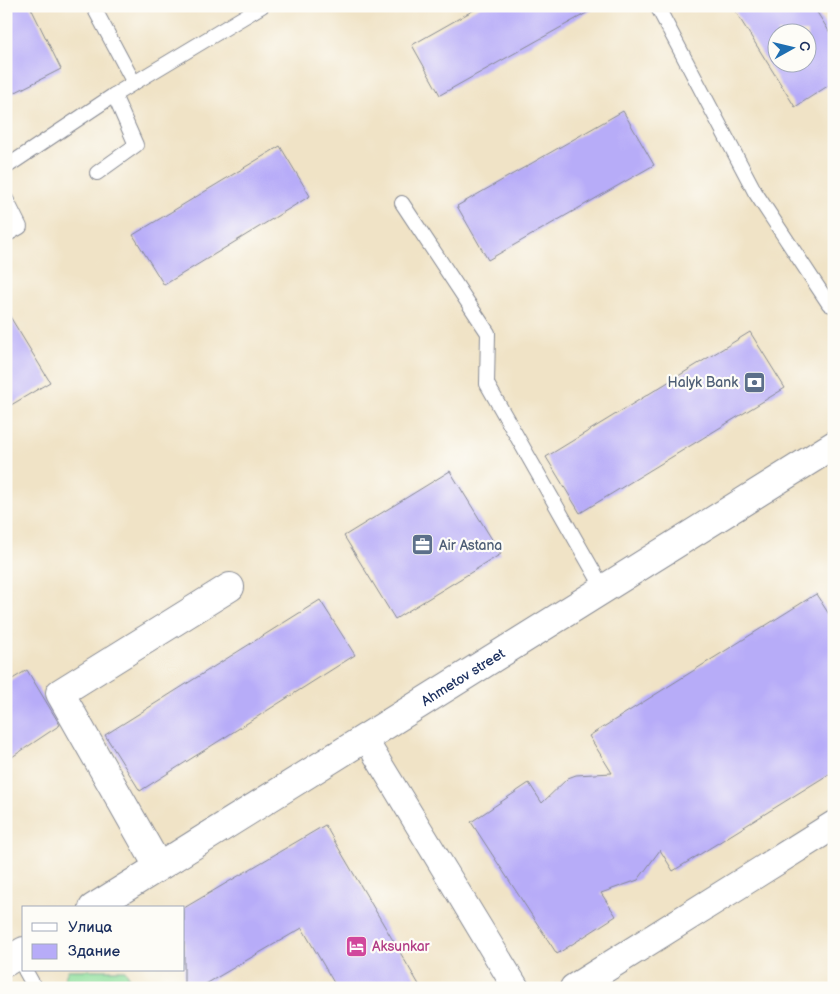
<svg xmlns="http://www.w3.org/2000/svg" width="840" height="994" viewBox="0 0 840 994" font-family="'Balsamiq Sans',sans-serif">
<style>
.green{fill:#92e09e;stroke:#56887e}
.building{fill:#b7acf8;fill-rule:evenodd}
.lines{fill:none;stroke-linecap:round;stroke-linejoin:round}
.service-casing{stroke:#868992;stroke-width:16}
.minor-casing{stroke:#868992;stroke-width:30}
.tertiary-casing{stroke:#868992;stroke-width:30}
.secondary-casing{stroke:#868992;stroke-width:30}
.service{stroke:#fff;stroke-width:14}
.minor{stroke:#fff;stroke-width:28}
.tertiary{stroke:#fff;stroke-width:28}
.secondary{stroke:#fff;stroke-width:28}
.labels{text-anchor:middle;dominant-baseline:central;stroke-width:4.5;stroke-linejoin:round;paint-order:stroke}
.service-label{font-size:14px;fill:#4e5e75;stroke:#fdfcf7;text-anchor:end}
.street-label{font-size:14px;fill:#1b2f5e;stroke:#fdfcf7}
.hotel-label{font-size:14px;fill:#b23c85;stroke:#fdfcf7;text-anchor:start}
</style>
<rect width="100%" height="100%" fill="#fdfcf7"/>
<filter id="ink" filterUnits="userSpaceOnUse"><feTurbulence type="fractalNoise" baseFrequency=".02" numOctaves="2"/><feDisplacementMap in="SourceGraphic" scale="10" xChannelSelector="R" yChannelSelector="G"/><feConvolveMatrix kernelMatrix="1 2 1 2 8 2 1 2 1" color-interpolation-filters="sRGB"/></filter>
<filter id="wash" filterUnits="userSpaceOnUse"><feTurbulence type="fractalNoise" baseFrequency=".0096" numOctaves="4" result="noise"/><feDisplacementMap in="SourceGraphic" scale="20" xChannelSelector="R" yChannelSelector="G"/><feGaussianBlur stdDeviation="1.12" result="paint"/><feColorMatrix in="noise" values="0 0 0 0 0 0 0 0 0 0 0 0 0 0 0 0 0 1.4 0 .05"/><feComposite in="paint" operator="in"/></filter>
<g filter="url(#wash)">
<rect width="100%" height="100%" fill="#f0e3c6"/>
<polygon class="green" points="68,970 125,970 135,988 61,988"/>
<g id="blocks">
<g class="building">
<polygon points="6,6 30,6 61,69 6,97"/>
<polygon points="481,6 599,6 440,95 412,45"/>
<path d="M 732,6 L 813,6 L 834,39 L 834,82 L 795,107 ZM 778,32 L 808,32 L 808,62 L 778,62 Z"/>
<polygon points="623,111 654,165 488,260 457,206"/>
<polygon points="280,146 310,196 164,285 133,235"/>
<polygon points="6,310 50,382 6,408"/>
<polygon points="750,332 785,388 580,513 546,457"/>
<polygon points="450,471 501,554 395,619 344,536"/>
<polygon points="816,594 834,622 834,771 673,871 660,850 638,880 601,893 616,916 557,954 471,822 529,783 542,803 568,778 576,775 612,773 589,736"/>
<polygon points="320,600 355,655 140,791 105,735"/>
<polygon points="27,670 60,725 6,761 6,683"/>
<polygon points="325,825 421,988 337,988 302,928 199,988 184,988 184,908"/>
</g>
</g>
</g>
<g filter="url(#ink)">
<use href="#blocks" fill-opacity="0" stroke="#868992" stroke-width="1"/>
<g class="lines">
<defs>
<g id="service">
<polyline points="93,6 134,83"/>
<polyline points="657,6 755,192 829,304 834,306"/>
<polyline points="6,167 114,95 262,6"/>
<polyline points="97,173 136,145 114,95"/>
<polyline points="6,199 20,227 6,235"/>
<polyline points="402,203 488,333 487,384 603,588"/>
<polyline points="369,736 523,988"/>
<polyline points="370,756 509,988"/>
<polyline points="25,970 35,988"/>
</g>
<polyline id="minor" points="158,866 60,693 230,587"/>
<polyline id="tertiary" points="574,988 834,825"/>
<g id="secondary">
<path id="s1" d="M 93,908 L 834,445"/>
<polyline points="6,962 24,951"/>
</g>
</defs>
<use href="#service" class="service-casing"/>
<use href="#minor" class="minor-casing"/>
<use href="#tertiary" class="tertiary-casing"/>
<use href="#secondary" class="secondary-casing"/>
<use href="#service" class="service"/>
<use href="#minor" class="minor"/>
<use href="#tertiary" class="tertiary"/>
<use href="#secondary" class="secondary"/>
</g>
</g>
<defs>
<symbol id="bank-square" viewBox="-11 -11 22 22"><rect x="-9" y="-9" width="18" height="18" rx="4" fill="#5c6f8a" stroke="#fdfcf7"/><path d="M-6-4H6V4H-6ZM0-2.3a2.3 2.3 0 1 0 0 4.6a2.3 2.3 0 1 0 0-4.6Z" fill="#fff"/></symbol>
<symbol id="office-square" viewBox="-11 -11 22 22"><rect x="-9" y="-9" width="18" height="18" rx="4" fill="#5c6f8a" stroke="#fdfcf7"/><path d="M-6-3h4V-5.5h4V-3h4V5H-6ZM-1-4.5V-3h2v-1.5ZM-6 0V1H6V0Z" fill="#fff"/></symbol>
<symbol id="hotel-square" viewBox="-11 -11 22 22"><rect x="-9" y="-9" width="18" height="18" rx="4" fill="#d1479c" stroke="#fdfcf7"/><path d="M-6-4.5h1.5V1H6V5H4.5V3h-9V5H-6ZM-4 0a1.8 1.8 0 1 1 3.6 0ZM.5 0V-2.5h3Q6-2.5 6 0Z" fill="#fff"/></symbol>
</defs>
<g fill-rule="evenodd">
<use href="#bank-square" x="742" y="370" width="25" height="25"/>
<use href="#office-square" x="410" y="532" width="25" height="25"/>
<use href="#hotel-square" x="344" y="934" width="25" height="25"/>
</g>
<g class="labels">
<g class="service-label">
<text x="738" y="382">Halyk Bank</text>
<text x="439" y="545" text-anchor="start">Air Astana</text>
</g>
<g class="street-label">
<text stroke="none"><textPath href="#s1" startOffset="436">Ahmetov street</textPath></text>
</g>
<g class="hotel-label">
<text x="372" y="946">Aksunkar</text>
</g>
</g>
<rect width="840" height="994" fill="none" stroke="#fdfcf7" stroke-width="25"/>
<rect x="22" y="906" width="162" height="65" fill="#fdfcf7" stroke="#a3aaba"/>
<rect x="32" y="923" width="25" height="8" fill="#ffffff" stroke="#a3aaba"/>
<text x="68" y="932" font-size="15" fill="#1b2f5e">Улица</text>
<rect x="32" y="944" width="25" height="15" fill="#b7acf8" stroke="#a3aaba"/>
<text x="68" y="956" font-size="15" fill="#1b2f5e">Здание</text>
<g transform="translate(792 48) rotate(82)"><circle r="24" fill="#fdfcf7" stroke="#a3aaba"/>
<path d="M0-4L9 19L0 12L-9 19Z" fill="#1f6fb2"/>
<text y="-8" font-size="14" font-weight="bold" text-anchor="middle" fill="#1b2f5e">С</text>
</g>
</svg>
